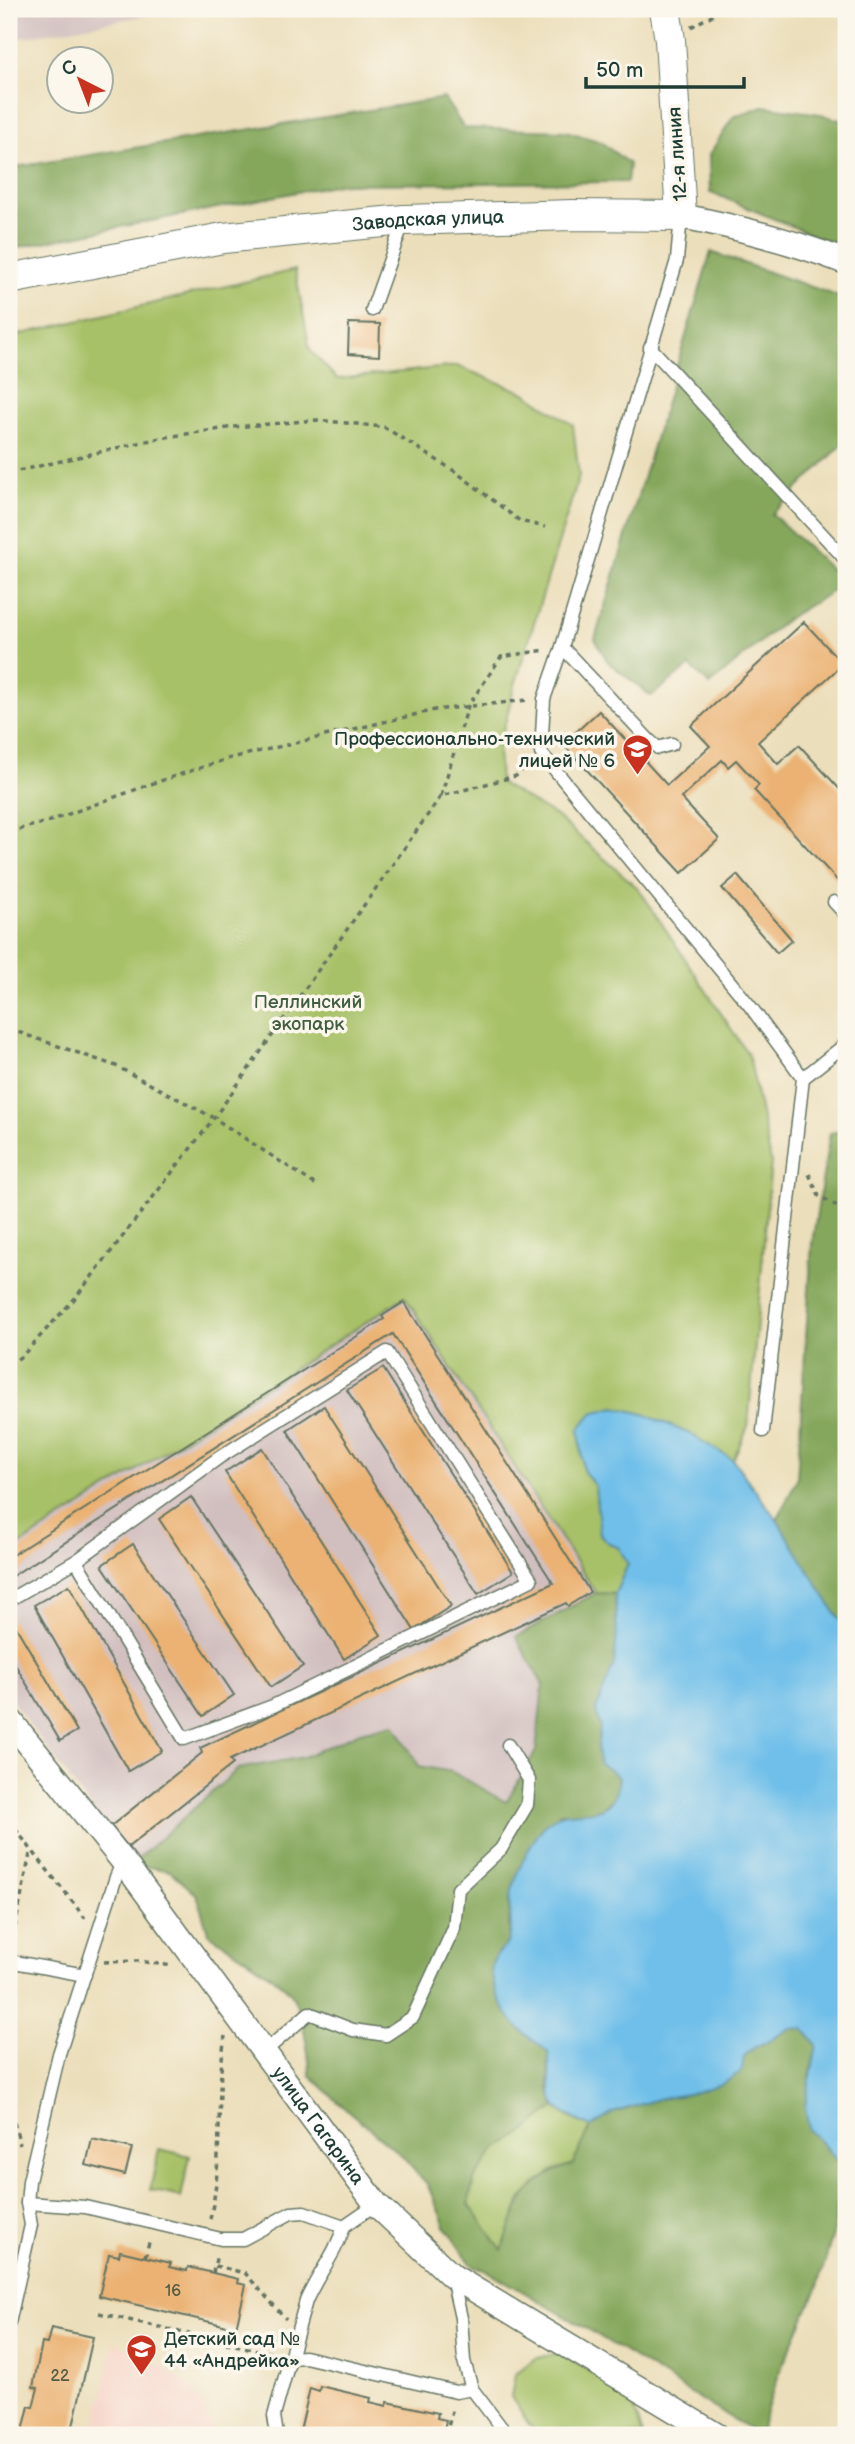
<svg xmlns="http://www.w3.org/2000/svg" width="855" height="2444" viewBox="0 0 855 2444" font-family="'Balsamiq Sans',sans-serif">
<style>
.built{fill:#f6d1c6}
.industrial{fill:#d1bfbf}
.green{fill:#a7c167;stroke:#637f4e;stroke-width:2}
.forest{fill:#85a75c;stroke:#527248;stroke-width:2}
.water{fill:#6fbfea;stroke:#477e8f;stroke-width:2}
.building{fill:#ebb273}
.lines{fill:none;stroke-linecap:round;stroke-linejoin:round}
.service-casing{stroke:#667563;stroke-width:15}
.minor-casing{stroke:#667563;stroke-width:27}
.tertiary-casing{stroke:#667563;stroke-width:32}
.path{stroke:#667563;stroke-width:3.5;stroke-dasharray:5 5;stroke-linecap:butt}
.service{stroke:#fff;stroke-width:12}
.minor{stroke:#fff;stroke-width:24}
.tertiary{stroke:#fff;stroke-width:30}
.labels{text-anchor:middle;dominant-baseline:central;stroke-width:7;stroke-linejoin:round;paint-order:stroke}
.number-label{font-size:16px;fill:#525a44}
.street-label{font-size:19px;fill:#1f3d34;stroke:#fbf7ec}
.poi-label{font-size:19px;fill:#1f3d34;stroke:#fbf7ec;text-anchor:end}
.park-label{font-size:19px;fill:#415e41;stroke:#fbf7ec}
</style>
<rect width="100%" height="100%" fill="#fbf7ec"/>
<filter id="ink" filterUnits="userSpaceOnUse"><feTurbulence type="fractalNoise" baseFrequency=".0143" numOctaves="2"/><feDisplacementMap in="SourceGraphic" scale="14" xChannelSelector="R" yChannelSelector="G"/><feConvolveMatrix kernelMatrix="1 2 1 2 8 2 1 2 1" color-interpolation-filters="sRGB"/></filter>
<filter id="wash" filterUnits="userSpaceOnUse"><feTurbulence type="fractalNoise" baseFrequency=".00686" numOctaves="4" result="noise"/><feDisplacementMap in="SourceGraphic" scale="28" xChannelSelector="R" yChannelSelector="G"/><feGaussianBlur stdDeviation="1.57" result="paint"/><feColorMatrix in="noise" values="0 0 0 0 0 0 0 0 0 0 0 0 0 0 0 0 0 1.4 0 .05"/><feComposite in="paint" operator="in"/></filter>
<g filter="url(#wash)">
<rect width="100%" height="100%" fill="#ebdeba"/>
<polygon class="built" points="114,2342 160,2364 193,2390 213,2427 214,2435 94,2435"/>
<g class="industrial">
<polygon points="9,9 181,9 9,40"/>
<polygon points="405,1296 596,1593 516,1637 543,1685 536,1751 506,1802 452,1772 419,1766 360,1732 304,1757 238,1769 132,1864 9,1697 9,1552"/>
</g>
<g class="green">
<polygon points="295,270 310,350 337,379 457,366 525,393 573,425 579,476 514,688 498,751 500,783 556,816 639,889 749,1056 771,1162 748,1426 733,1460 690,1434 615,1407 592,1414 579,1429 583,1470 595,1486 600,1534 607,1542 619,1548 629,1564 615,1594 596,1593 405,1297 9,1552 9,337"/>
<polygon points="555,2107 568,2117 591,2127 573,2164 552,2171 521,2199 502,2250 468,2203 475,2177 496,2149 523,2133"/>
<polygon points="159,2149 190,2156 181,2197 150,2190"/>
<polygon points="558,2353 600,2377 632,2403 643,2435 536,2435 511,2397 515,2374 534,2359"/>
</g>
<g class="forest">
<polygon points="444,98 464,128 566,131 601,142 629,164 627,182 338,184 9,249 9,168"/>
<polygon points="763,106 820,114 846,122 846,249 710,192 709,155 733,117"/>
<polygon points="711,252 846,299 846,441 772,514 846,583 787,619 710,685 690,666 651,696 608,662 595,639"/>
<polygon points="846,1130 846,1630 777,1520 797,1479 812,1243 830,1133"/>
<path d="M 596,1593 L 615,1594 L 617,1634 L 614,1664 L 596,1710 L 600,1728 L 597,1751 L 600,1764 L 609,1769 L 619,1778 L 617,1794 L 603,1808 L 586,1813 L 561,1813 L 546,1824 L 524,1859 L 516,1878 L 509,1903 L 509,1938 L 540,2044 L 548,2052 L 549,2090 L 555,2107 L 523,2133 L 496,2149 L 475,2177 L 468,2203 L 502,2250 C 518,2206 524,2180 573,2164 L 591,2127 L 613,2113 L 658,2099 L 693,2093 L 708,2088 L 755,2047 L 774,2038 L 790,2028 L 804,2029 L 817,2045 L 810,2076 L 825,2148 L 844,2167 L 833,2234 L 818,2286 L 780,2371 L 758,2435 L 607,2341 L 493,2274 L 472,2265 L 446,2228 L 428,2186 L 401,2155 L 339,2103 L 310,2075 C 309,2052 303,2015 292,1995 C 284,1981 224,1944 208,1933 L 197,1895 L 170,1871 L 132,1864 L 238,1769 L 304,1757 L 360,1732 L 394,1724 L 419,1766 L 452,1772 L 506,1802 L 536,1751 L 543,1685 L 516,1637 Z"/>
</g>
<path class="water" d="M 615,1407 L 644,1414 L 690,1434 L 733,1460 L 777,1520 L 846,1630 L 846,2165 L 844,2167 L 809,2130 L 805,2106 L 817,2045 L 804,2029 L 790,2028 L 774,2038 L 755,2047 L 744,2056 L 742,2071 L 724,2083 L 693,2093 L 658,2099 L 613,2113 L 591,2127 C 539,2103 554,2102 548,2052 C 540,2045 531,2039 523,2032 C 509,2020 495,1995 492,1976 C 489,1955 502,1955 509,1939 C 514,1928 508,1913 510,1901 C 513,1877 530,1842 546,1824 C 570,1798 613,1832 619,1778 L 609,1769 L 600,1764 L 597,1751 L 600,1728 L 596,1710 L 614,1664 L 617,1634 L 615,1594 L 628,1564 L 619,1548 L 607,1542 L 600,1534 L 595,1486 L 583,1470 L 579,1429 L 592,1413 Z"/>
<g id="blocks">
<g class="building">
<polygon points="349,323 380,324 379,356 348,354"/>
<polygon points="804,622 843,664 758,742 778,764 799,745 846,796 846,890 754,790 759,785 736,760 728,767 722,760 681,798 719,839 682,873 563,744 599,711 667,785 710,746 691,726"/>
<polygon points="737,875 792,940 777,953 722,888"/>
<polygon points="404,1302 590,1592 568,1606 566,1603 230,1760 233,1764 128,1847 111,1826 202,1753 200,1748 553,1583 393,1334 9,1578 9,1557 384,1319 382,1316"/>
<polygon points="383,1368 513,1572 478,1594 347,1390"/>
<polygon points="324,1406 451,1606 414,1630 287,1430"/>
<polygon points="262,1448 381,1635 344,1659 225,1472"/>
<polygon points="191,1497 303,1666 271,1687 159,1519"/>
<polygon points="133,1544 234,1695 203,1716 102,1565"/>
<polygon points="69,1585 162,1751 128,1771 34,1605"/>
<polygon points="12,1620 77,1731 60,1741 9,1654 9,1622"/>
<polygon points="92,2139 132,2148 125,2175 86,2165"/>
<polygon points="120,2251 171,2263 169,2267 187,2271 188,2267 238,2279 237,2283 246,2285 236,2328 99,2296 109,2254 119,2256"/>
<polygon points="51,2328 93,2337 71,2435 22,2435 29,2406 33,2407 38,2388 33,2387 42,2343 47,2344"/>
<polygon points="320,2386 371,2398 370,2402 387,2406 388,2402 438,2413 437,2418 446,2420 443,2435 318,2435 300,2431 310,2388 319,2391"/>
</g>
</g>
</g>
<g filter="url(#ink)">
<use href="#blocks" fill-opacity="0" stroke="#667563" stroke-width="2"/>
<g class="lines">
<defs>
<g id="service">
<polyline points="681,216 677,260 562,647 544,699 541,753 750,1006 803,1078 763,1431"/>
<polyline points="372,310 404,220"/>
<polyline points="650,347 846,560"/>
<polyline points="562,647 649,740 658,748 672,744"/>
<polyline points="834,902 846,915"/>
<polyline points="803,1078 846,1044"/>
<polyline points="9,1600 76,1561 220,1457 387,1352 531,1580 273,1706 184,1739 76,1561"/>
<polyline points="9,1961 85,1975"/>
<polyline points="264,2052 309,2013 353,2030 386,2035 413,2017 454,1928 458,1889 501,1849 527,1805 529,1780 508,1745"/>
<polyline points="27,2203 85,2207 221,2239 243,2239 291,2213 304,2212 344,2226 376,2204"/>
<polyline points="452,2278 461,2318 464,2361 472,2389 507,2435"/>
<polyline points="9,2323 31,2225 27,2203 29,2181 59,2054 116,1877 123,1861"/>
<polyline points="291,2358 305,2357 456,2392 472,2389"/>
<path d="M 277,2435 L 274,2416 L 306,2301 C 317,2275 336,2254 344,2226"/>
</g>
<g id="minor">
<path d="M 681,216 C 738,227 792,241 846,262"/>
<path id="s1" d="M 9,1719 L 123,1861 L 376,2204 L 452,2276 L 716,2435"/>
</g>
<g id="tertiary">
<path id="s2" d="M 9,279 L 223,238 L 404,220 L 572,215 L 681,216 L 670,40 L 665,9"/>
</g>
</defs>
<use href="#service" class="service-casing"/>
<use href="#minor" class="minor-casing"/>
<use href="#tertiary" class="tertiary-casing"/>
<g class="path">
<polyline points="691,27 723,9"/>
<polyline points="9,473 160,438 234,427 317,420 384,427 456,472 520,521 545,527"/>
<polyline points="441,796 468,706 501,657 545,650"/>
<polyline points="9,832 47,822 148,785 227,759 435,710 528,700"/>
<polyline points="9,1029 116,1066 214,1118 319,1187"/>
<polyline points="809,1174 819,1196 846,1211"/>
<polyline points="9,1365 23,1355 76,1297 214,1118 441,796 516,776 530,762"/>
<polyline points="9,1821 85,1918"/>
<polyline points="11,1947 31,1849"/>
<polyline points="104,1962 138,1961 173,1966"/>
<polyline points="9,2103 20,2145"/>
<path d="M 210,2219 C 224,2159 215,2096 225,2036"/>
<polyline points="145,2257 150,2239"/>
<polyline points="215,2266 245,2273 286,2319"/>
<polyline points="213,2273 217,2254"/>
<polyline points="99,2313 274,2354"/>
<polyline points="446,2435 453,2407"/>
</g>
<use href="#service" class="service"/>
<use href="#minor" class="minor"/>
<use href="#tertiary" class="tertiary"/>
</g>
</g>
<defs>
<symbol id="university-pin" viewBox="-11 -11 22 30"><path d="M0 17L-7.5 6A9.5 9.5 0 1 1 7.5 6Z" fill="#c8321e" stroke="#fbf7ec"/><path d="M0-5L7-2L0 1L-7-2ZM-4 1L0 2.5L4 1V4Q0 6-4 4Z" fill="#fff"/></symbol>
<symbol id="school-pin" viewBox="-11 -11 22 30"><path d="M0 17L-7.5 6A9.5 9.5 0 1 1 7.5 6Z" fill="#c8321e" stroke="#fbf7ec"/><path d="M0-5L7-2L0 1L-7-2ZM-4 1L0 2.5L4 1V4Q0 6-4 4Z" fill="#fff"/></symbol>
</defs>
<g fill-rule="evenodd">
<use href="#university-pin" x="620" y="732" width="35" height="47"/>
<use href="#school-pin" x="124" y="2332" width="35" height="47"/>
</g>
<g class="labels">
<g class="number-label">
<text x="173" y="2291">16</text>
<text x="60" y="2376">22</text>
</g>
<g class="street-label">
<text transform="translate(678 154) rotate(-94)">12-я линия</text>
<text stroke="none"><textPath href="#s2" startOffset="424">Заводская улица</textPath></text>
<text stroke="none"><textPath href="#s1" startOffset="511">улица Гагарина</textPath></text>
</g>
<g class="poi-label">
<text x="615" y="739">Профессионально-технический<tspan x="615" dy="22">лицей № 6</tspan></text>
<text x="164" y="2339" text-anchor="start">Детский сад №<tspan x="164" dy="22">44 «Андрейка»</tspan></text>
</g>
<g class="park-label">
<text x="308" y="1002">Пеллинский<tspan x="308" dy="22">экопарк</tspan></text>
</g>
</g>
<rect width="855" height="2444" fill="none" stroke="#fbf7ec" stroke-width="35"/>
<g transform="translate(80 80) rotate(318)"><circle r="33" fill="#fbf7ec" stroke="#a3ada2" stroke-width="2"/>
<path d="M0-5L12 26L0 18L-12 26Z" fill="#c8321e"/>
<text y="-10" font-size="19" font-weight="bold" text-anchor="middle" fill="#1f3d34">С</text>
</g>
<path d="M586 77v10h158v-10" fill="none" stroke="#1f3d34" stroke-width="3.5"/>
<text x="596" y="77" font-size="21" fill="#1f3d34" stroke="#fbf7ec" stroke-width="5" paint-order="stroke">50 m</text>
</svg>
